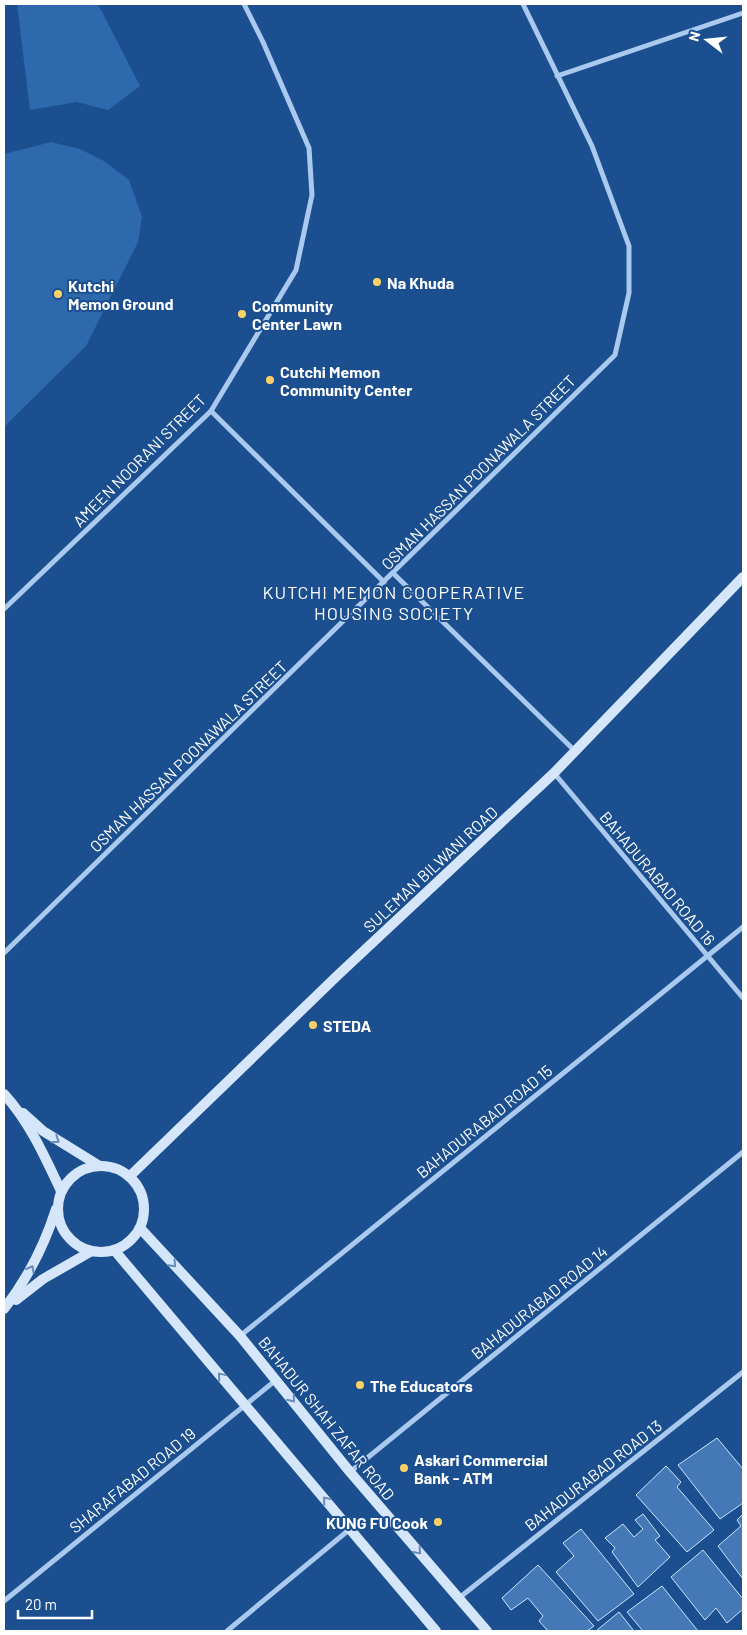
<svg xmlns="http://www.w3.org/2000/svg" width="747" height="1635" viewBox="0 0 747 1635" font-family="Barlow,sans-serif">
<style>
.green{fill:#2e69ad}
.building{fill:#4478b7;stroke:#cfe3fa}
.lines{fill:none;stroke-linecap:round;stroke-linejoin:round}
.street{stroke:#a9c9ee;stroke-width:5}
.secondary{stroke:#d6e6fa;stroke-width:10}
.oneway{stroke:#668bba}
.poi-dot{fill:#ffd166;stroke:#1b4f8f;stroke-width:2}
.labels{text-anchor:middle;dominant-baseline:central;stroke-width:4;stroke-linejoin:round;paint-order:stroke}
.poi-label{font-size:16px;font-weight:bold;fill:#fff;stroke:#1b4f8f;text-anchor:start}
.street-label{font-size:16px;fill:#fff;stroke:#1b4f8f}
.neighbourhood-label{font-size:18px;letter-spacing:1px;fill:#fff;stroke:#1b4f8f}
</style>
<rect width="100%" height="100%" fill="#1b4f8f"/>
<g class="green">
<polygon points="17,4 98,4 140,86 108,110 77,102 30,110"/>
<polygon points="51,142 80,149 104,161 129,180 142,217 138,242 86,346 4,427 4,154"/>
</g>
<g class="building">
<polygon points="717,1438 743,1469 743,1503 720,1519 678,1465"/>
<polygon points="666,1466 681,1482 677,1487 714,1530 687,1552 636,1495"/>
<polygon points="643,1514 660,1536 655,1540 670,1557 638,1587 612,1552 615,1548 605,1538 623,1524 634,1537 643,1529 635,1520"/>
<polygon points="743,1514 743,1579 718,1546 741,1526 737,1520"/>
<polygon points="581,1529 634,1594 598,1621 556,1572 574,1556 563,1543"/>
<polygon points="703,1550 743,1599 743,1609 727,1623 716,1608 705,1620 671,1577"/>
<polygon points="538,1565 594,1626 587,1631 548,1631 539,1621 543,1616 528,1598 511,1610 502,1598"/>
<polygon points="662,1586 698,1631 643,1631 627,1612"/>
<polygon points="619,1612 634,1631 596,1631"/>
</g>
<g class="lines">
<g class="street">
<polyline points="557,76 743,13"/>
<polyline points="211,411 384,582"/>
<polyline points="393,573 575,751"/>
<polyline points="4,609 211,411 296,270 312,195 309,148 263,42 244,4"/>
<polyline points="554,773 743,998"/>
<polyline points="4,953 615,355 629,293 629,246 592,146 523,4"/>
<polyline points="240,1336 743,927"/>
<polyline points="350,1472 743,1152"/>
<polyline points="459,1598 743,1372"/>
<polyline points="4,1601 276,1380"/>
<polyline points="227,1631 350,1529"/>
</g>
<g class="secondary">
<path d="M 4,1094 C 29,1121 45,1157 61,1191"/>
<polyline points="23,1113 43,1131 98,1165"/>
<circle cx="101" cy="1209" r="43"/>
<polyline points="130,1176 339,974 554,773 743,577"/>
<polyline points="140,1228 240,1336 350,1472 487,1631"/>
<polyline points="115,1251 436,1631"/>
<polyline points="16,1300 43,1279 90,1252"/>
<path d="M 4,1309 C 28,1278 44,1247 56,1209"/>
</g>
</g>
<defs><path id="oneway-chevron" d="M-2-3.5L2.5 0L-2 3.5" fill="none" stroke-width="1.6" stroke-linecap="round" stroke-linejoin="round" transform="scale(1.25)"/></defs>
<g class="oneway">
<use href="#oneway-chevron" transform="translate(56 1140) rotate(34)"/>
<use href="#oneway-chevron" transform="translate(173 1264) rotate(47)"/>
<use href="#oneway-chevron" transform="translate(31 1269) rotate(-62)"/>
<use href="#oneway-chevron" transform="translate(221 1376) rotate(-130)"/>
<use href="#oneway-chevron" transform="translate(292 1399) rotate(51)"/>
<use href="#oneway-chevron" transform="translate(326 1500) rotate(-130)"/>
<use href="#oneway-chevron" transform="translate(418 1551) rotate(49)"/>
</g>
<g class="poi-dot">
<circle cx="377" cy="282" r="5"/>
<circle cx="58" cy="294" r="5"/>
<circle cx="242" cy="314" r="5"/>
<circle cx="270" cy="380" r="5"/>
<circle cx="313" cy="1025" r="5"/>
<circle cx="360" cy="1385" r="5"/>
<circle cx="404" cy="1468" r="5"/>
<circle cx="438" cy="1522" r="5"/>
</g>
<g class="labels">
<g class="poi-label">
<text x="387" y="282">Na Khuda</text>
<text x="68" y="285">Kutchi<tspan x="68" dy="18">Memon Ground</tspan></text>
<text x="252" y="305">Community<tspan x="252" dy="18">Center Lawn</tspan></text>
<text x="280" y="371">Cutchi Memon<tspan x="280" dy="18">Community Center</tspan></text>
<text x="323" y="1025">STEDA</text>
<text x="370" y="1385">The Educators</text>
<text x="414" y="1459">Askari Commercial<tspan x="414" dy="18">Bank - ATM</tspan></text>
<text x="428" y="1522" text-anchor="end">KUNG FU Cook</text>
</g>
<g class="street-label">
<text transform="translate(139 460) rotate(-45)">AMEEN NOORANI STREET</text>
<text transform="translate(478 472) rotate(-45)">OSMAN HASSAN POONAWALA STREET</text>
<text transform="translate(188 756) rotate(-44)">OSMAN HASSAN POONAWALA STREET</text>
<text transform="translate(430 869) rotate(-43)">SULEMAN BILWANI ROAD</text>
<text transform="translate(658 878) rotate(50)">BAHADURABAD ROAD 16</text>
<text transform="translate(484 1121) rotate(-39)">BAHADURABAD ROAD 15</text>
<text transform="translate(539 1302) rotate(-39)">BAHADURABAD ROAD 14</text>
<text transform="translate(327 1418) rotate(51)">BAHADUR SHAH ZAFAR ROAD</text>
<text transform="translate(593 1475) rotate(-38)">BAHADURABAD ROAD 13</text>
<text transform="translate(132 1480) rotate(-39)">SHARAFABAD ROAD 19</text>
</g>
<g class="neighbourhood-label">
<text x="394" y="592">KUTCHI MEMON COOPERATIVE<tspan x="394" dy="21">HOUSING SOCIETY</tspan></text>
</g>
</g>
<rect width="747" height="1635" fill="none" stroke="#ffffff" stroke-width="10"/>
<g transform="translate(707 40) rotate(286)" stroke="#1b4f8f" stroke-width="4" paint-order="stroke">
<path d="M0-4L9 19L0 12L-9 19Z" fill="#ffffff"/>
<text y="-8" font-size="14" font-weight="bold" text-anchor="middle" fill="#ffffff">N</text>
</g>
<path d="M18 1610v8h74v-8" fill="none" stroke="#ffffff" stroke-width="2.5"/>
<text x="25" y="1610" font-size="15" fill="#ffffff" stroke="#1b4f8f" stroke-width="4" paint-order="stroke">20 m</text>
</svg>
